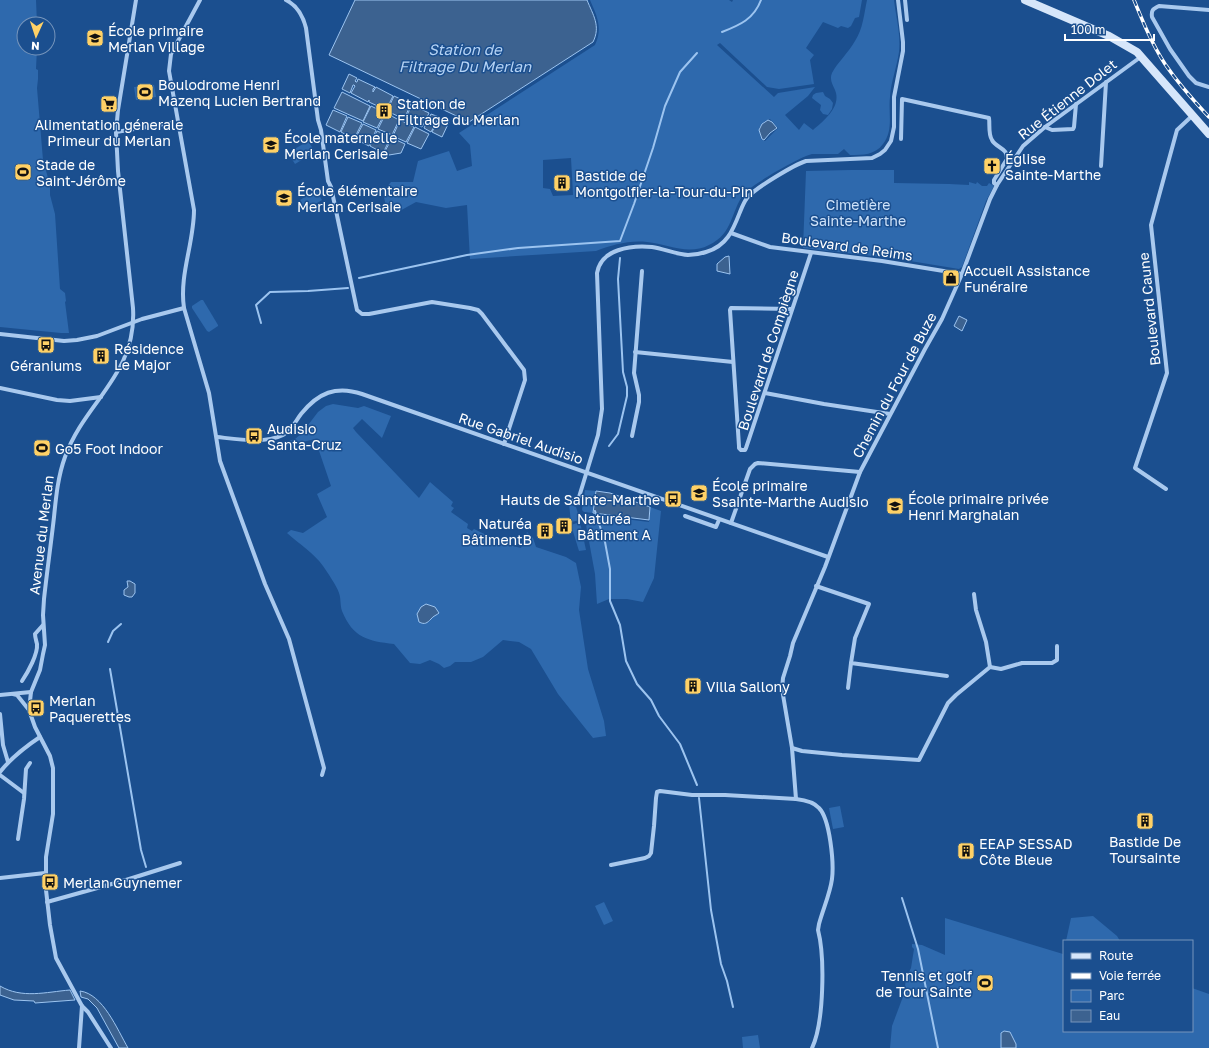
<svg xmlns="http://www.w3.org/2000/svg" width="1209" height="1048" viewBox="0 0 1209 1048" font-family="'Golos Text',sans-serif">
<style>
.green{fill:#2e69ad;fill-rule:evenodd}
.water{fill:#3c6290;stroke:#9cc4f0}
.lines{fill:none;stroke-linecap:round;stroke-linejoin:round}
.stream{stroke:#9cc4f0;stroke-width:2}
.street{stroke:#a9c9ee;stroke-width:4}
.secondary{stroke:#d6e6fa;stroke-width:8}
.rail-casing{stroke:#fff;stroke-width:3.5}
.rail{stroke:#1b4f8f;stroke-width:2;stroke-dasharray:6;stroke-linecap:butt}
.labels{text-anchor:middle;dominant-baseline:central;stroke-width:3;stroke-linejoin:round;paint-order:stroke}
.poi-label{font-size:14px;fill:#fff;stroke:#1b4f8f;text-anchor:start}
.street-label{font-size:14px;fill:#fff;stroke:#1b4f8f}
.park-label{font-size:14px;fill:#cfe3fa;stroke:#1b4f8f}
.water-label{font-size:15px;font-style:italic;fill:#b5d3f5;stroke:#1b4f8f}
</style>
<rect width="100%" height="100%" fill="#1b4f8f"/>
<g class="green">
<polygon points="0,0 36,0 37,24 24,24 24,48 37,48 36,69 38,70 38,79 37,88 43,160 50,185 50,195 55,214 60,289 65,293 66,301 65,302 69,333 61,333 0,327"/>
<path d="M 590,0 L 729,0 L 732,2 L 733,0 L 862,0 L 859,17 L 855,18 L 851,26 L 848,28 L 841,26 L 838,28 L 823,22 L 806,48 L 814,55 L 810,60 L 814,84 L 779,89 L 767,87 L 720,43 L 717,45 L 774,97 L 778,93 L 815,87 L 808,96 L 785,115 L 799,130 L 804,123 L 813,130 C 823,121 842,107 835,90 C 833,85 829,80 832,73 C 837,63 849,52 855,41 C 863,29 864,14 867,0 L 894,0 C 896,17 901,35 899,52 C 897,67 891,81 890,97 C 888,113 894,130 883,144 C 875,155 863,155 850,155 L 844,149 L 838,154 L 812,154 L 806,156 C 794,161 752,184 744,194 C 730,212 734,233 709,245 C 688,256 668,244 647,242 C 629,240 612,245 596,251 L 470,259 L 467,205 L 446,208 L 416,202 L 396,213 L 386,207 L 383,192 L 391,182 L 413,182 L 418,161 L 449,151 L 457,171 L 472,166 L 470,145 L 459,133 L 595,45 C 603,28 597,16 590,0 ZM 770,119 L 778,128 L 765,141 L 761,139 L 759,128 L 765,121 ZM 571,158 L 573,195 L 553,196 L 550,189 L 543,188 L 543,160 Z"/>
<polygon points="154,85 156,97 136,100 134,87"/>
<polygon points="823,92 825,96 830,99 833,103 832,109 828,115 823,114 820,110 821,105 812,98 813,95 816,93"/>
<polygon points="308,141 315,152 295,164 288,153"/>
<polygon points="851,170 894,170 894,183 949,184 969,185 969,182 976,184 977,182 982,186 987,186 989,183 994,186 986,201 962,267 959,269 898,259 803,248 806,171"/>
<polygon points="316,190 322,200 306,210 300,200"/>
<polygon points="201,300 203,300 218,325 218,326 209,332 207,331 192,308 192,306"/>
<path d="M 333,404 L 358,408 L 364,406 L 391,416 L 382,438 L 362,419 L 353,428 L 356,432 L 419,498 L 430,482 L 453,502 L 451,506 L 454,508 L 451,512 L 468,524 L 467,528 L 472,531 L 474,529 L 505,544 L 521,548 L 527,532 L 533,538 L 536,547 L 566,557 L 576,563 L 581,587 L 579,610 L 588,669 L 604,721 L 606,736 L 593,738 L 558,694 L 531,649 L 519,642 L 503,640 L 483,657 L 471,662 L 455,662 L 450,666 L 444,668 L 439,664 L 430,660 L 420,664 L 410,663 L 394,644 C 368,641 353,638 342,611 C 340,605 341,598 339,593 C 337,586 327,572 323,566 C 314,553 299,544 287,533 L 291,530 L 303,533 L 327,517 L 317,494 L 331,486 L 315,439 L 274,449 L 274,446 L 276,445 L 295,439 L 302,433 L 318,412 L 326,406 Z"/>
<polygon points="585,490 596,491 593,513 584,512 582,510"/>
<polygon points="569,504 576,507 580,520 571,522"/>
<polygon points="650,507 661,511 654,578 643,602 627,599 609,599 597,604 595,574 584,514 649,522"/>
<polygon points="580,522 586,550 579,551 571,525"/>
<polygon points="840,806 844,827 833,829 829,808"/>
<polygon points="604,902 613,921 604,925 595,906"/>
<polygon points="1093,916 1117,936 1120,941 1066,941 1071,918"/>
<polygon points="945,918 1063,954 1064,951 1064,1031 1192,1031 1192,988 1209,994 1209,1048 890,1048 892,1026 904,994 906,978 911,968 914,949 912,947 912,944 922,945 945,955"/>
<polygon points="758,1035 760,1048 743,1048 742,1037"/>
</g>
<g class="water">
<path d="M 355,0 L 587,0 C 593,15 601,26 593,42 L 469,122 L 329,55 Z"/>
<polygon points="349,74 357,78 355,81 356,82 357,82 358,79 375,87 373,89 373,92 376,87 393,96 386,110 369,102 369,100 368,102 351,93 355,86 354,85 353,85 350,93 342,89"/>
<polygon points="342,92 370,106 363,121 334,108"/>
<polygon points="394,96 411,104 404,119 387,111"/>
<polygon points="412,105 429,113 422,127 405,119"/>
<polygon points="371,106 385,113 377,128 363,122"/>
<polygon points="333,110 347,116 340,132 326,125"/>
<polygon points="386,113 399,120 392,135 378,129"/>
<polygon points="431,114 439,117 431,132 424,128"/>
<polygon points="348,117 362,123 354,139 341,132"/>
<polygon points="439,118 449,122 442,137 432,132"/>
<polygon points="400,120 414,127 406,142 393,136"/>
<polygon points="768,120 772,122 777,128 770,133 764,140 762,139 759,130 762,124"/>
<polygon points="363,124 376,130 369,146 355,139"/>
<polygon points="415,127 429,134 421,149 407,143"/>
<polygon points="377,131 391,137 383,153 370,146"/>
<polygon points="392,138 405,144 401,153 389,155 384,153"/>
<polygon points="729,256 730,274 717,271 717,264 725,257"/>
<polygon points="959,316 967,320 962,331 954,326"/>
<polygon points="596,491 610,493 650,507 649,520 593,513"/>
<polygon points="127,581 130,581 135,584 135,593 132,597 129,597 124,595 124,590 128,587"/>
<path d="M 426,604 L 435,607 L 439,613 C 437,615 433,616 431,619 C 427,623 425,625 419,622 L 417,614 L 421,607 Z"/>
<path d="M 0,986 C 22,999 46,992 70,990 L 75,1000 L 35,1003 L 34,1001 L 14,1000 L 0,995 Z"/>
<path d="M 80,991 C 103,994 117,1029 128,1048 L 119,1048 L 97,1008 L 88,999 L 81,997 Z"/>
<polygon points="1004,1031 1010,1032 1016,1044 1016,1048 1001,1048 1001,1033"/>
</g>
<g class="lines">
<g class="stream">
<path d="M 722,32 C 740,25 754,19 761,0"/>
<polyline points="359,278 467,255 518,248 620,241 634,204 653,148 665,106 680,72 697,53"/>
<polyline points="261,323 256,305 270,292 308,291 348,288"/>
<polyline points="609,446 618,434 627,396 627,387 623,372 618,279 620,258"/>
<polyline points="595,511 605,542 610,569 610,601 620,625 626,661 637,684 651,700 659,716 680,744 697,785"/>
<polyline points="108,642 113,631 121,624"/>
<polyline points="110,669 141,850 146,867"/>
<polyline points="699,798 711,910 721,964 727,981 733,1007"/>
<polyline points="902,898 918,949 938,1048"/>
</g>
<g class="street">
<path d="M 200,0 L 171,54 L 169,71 L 194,210 C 194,243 179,275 184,308 L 209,393 L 220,461 L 265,584 L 289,639 L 324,768 L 322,775"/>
<path d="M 286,0 C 298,6 303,16 306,28 L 318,120 L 321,130 L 328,181 L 331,187 L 357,310 L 362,314 L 369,314 L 432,302 L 470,308 L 478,310 L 482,314 L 524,370 L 525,380 L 504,444"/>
<polyline points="905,0 907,20"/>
<path d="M 1209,10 L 1159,6 C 1153,9 1151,10 1152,17 L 1170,49 L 1189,76 L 1196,83 L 1209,87"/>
<polyline points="1045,127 1052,130 1073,129 1074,127 1076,104"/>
<polyline points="116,132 171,123"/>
<path d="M 901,139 L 902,99 L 989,118 C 990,124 988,134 992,140 C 996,148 1008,148 1007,159 L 994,180 L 994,183 L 997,185"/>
<polyline points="1101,166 1106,82"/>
<polyline points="731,233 770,247 882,261 962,274"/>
<polyline points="792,309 731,308 730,310 739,446 739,448 741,450 745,450 746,448 811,253"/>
<polyline points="0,334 64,341 77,340 97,336 142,319 184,308"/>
<polyline points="635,352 733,362"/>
<polyline points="0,388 57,400 70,401 101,397"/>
<polyline points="765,393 824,404 890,414"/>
<polyline points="632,436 639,402 639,395 634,373 642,271"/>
<path d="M 217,437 C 236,439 265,444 283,435 C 292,430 295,422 301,414 C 318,393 336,385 362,394 L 828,557"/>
<polyline points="1166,489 1135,468 1167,373 1151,225 1177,130 1193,115"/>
<path d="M 570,501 L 575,501 L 579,497 L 598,435 L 602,409 L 597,273 C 601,249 631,245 652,247 C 664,249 676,254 688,255 C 694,255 700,254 706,252 C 727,246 733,230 740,212 C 742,207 744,202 747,198 C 755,188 794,165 806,161 L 872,158 L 880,154 L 885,150 L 891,141 L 894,127 L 894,97 L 903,51 L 903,42 L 898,0"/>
<polyline points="685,516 716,527 719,520"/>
<polyline points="731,523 750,469 755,464 758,463 860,472"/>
<polyline points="816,586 869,604 855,638 851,663 947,676"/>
<polyline points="990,667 1001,669 1022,663 1052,663 1057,660 1057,646"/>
<path d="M 22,681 C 28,672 38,654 37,644 C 36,640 35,637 35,634 L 43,625"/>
<polyline points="848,688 851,663"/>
<polyline points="13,694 17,695 29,710"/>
<polyline points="0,695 31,692"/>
<polyline points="0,714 3,745 8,762"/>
<polyline points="792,748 802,751 842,755 919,760 948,703 956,695 990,667 986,642 976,610 974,594"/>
<path d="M 0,772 C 11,758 25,747 40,737"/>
<polyline points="0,775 24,793"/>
<polyline points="796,799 792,748 782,689 783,678 790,656 793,643 825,567 860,472 925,349 942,319 962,274 990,199 997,185 1023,146 1045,127 1142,56"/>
<polyline points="18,839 24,799 26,769 30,763"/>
<path d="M 611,865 L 645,858 L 649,856 L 651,853 L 654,826 L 656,798 L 657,792 L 660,791 L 692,795 L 725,795 L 796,799 C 804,800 814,802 819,808 C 830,819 834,863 832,879 C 830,894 823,909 819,924 L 818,930 C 825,957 824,1023 812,1048"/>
<polyline points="0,878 45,873"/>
<polyline points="47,902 126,880 180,863"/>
<polyline points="79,1048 82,1006"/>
<path d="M 111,1048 L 88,1012 L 82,1006 L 56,958 L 50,925 L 46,890 L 46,857 L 53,814 L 53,768 L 50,756 L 35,727 L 29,710 L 31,692 L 40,670 L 43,654 L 45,645 L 43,615 L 44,599 C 47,571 51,544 54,517 C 56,497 58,476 65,457 C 85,401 137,375 133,308 L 118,171 L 116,132 L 118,110 L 136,0"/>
</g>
<polyline class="secondary" points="1025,0 1109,36 1137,52 1209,134"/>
<defs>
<path id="rail" d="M 1134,0 C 1143,22 1152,44 1165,64 C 1178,83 1193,100 1209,117"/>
</defs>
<use href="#rail" class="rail-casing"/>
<use href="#rail" class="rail"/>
</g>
<defs>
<symbol id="school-square" viewBox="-11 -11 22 22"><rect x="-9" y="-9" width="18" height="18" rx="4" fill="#ffd166" stroke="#1b4f8f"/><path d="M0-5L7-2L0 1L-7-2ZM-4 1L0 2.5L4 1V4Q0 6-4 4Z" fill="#111"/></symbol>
<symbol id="stadium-square" viewBox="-11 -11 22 22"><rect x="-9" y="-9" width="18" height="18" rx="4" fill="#ffd166" stroke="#1b4f8f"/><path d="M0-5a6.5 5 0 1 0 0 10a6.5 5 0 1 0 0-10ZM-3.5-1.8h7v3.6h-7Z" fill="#111"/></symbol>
<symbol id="supermarket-square" viewBox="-11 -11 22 22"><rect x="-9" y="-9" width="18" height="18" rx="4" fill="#ffd166" stroke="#1b4f8f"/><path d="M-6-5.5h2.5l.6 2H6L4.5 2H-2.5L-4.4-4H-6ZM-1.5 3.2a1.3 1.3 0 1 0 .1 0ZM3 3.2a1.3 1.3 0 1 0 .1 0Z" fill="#111"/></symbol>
<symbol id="building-square" viewBox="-11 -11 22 22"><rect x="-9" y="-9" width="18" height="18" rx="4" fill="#ffd166" stroke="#1b4f8f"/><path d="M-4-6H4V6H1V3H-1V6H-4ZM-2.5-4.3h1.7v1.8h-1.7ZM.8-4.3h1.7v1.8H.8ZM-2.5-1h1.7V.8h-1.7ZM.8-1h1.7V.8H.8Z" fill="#111"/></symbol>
<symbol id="church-square" viewBox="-11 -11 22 22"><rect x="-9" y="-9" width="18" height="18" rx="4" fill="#ffd166" stroke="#1b4f8f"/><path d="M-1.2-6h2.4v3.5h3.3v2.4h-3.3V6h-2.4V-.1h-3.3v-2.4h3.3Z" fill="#111"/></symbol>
<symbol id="shop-square" viewBox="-11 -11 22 22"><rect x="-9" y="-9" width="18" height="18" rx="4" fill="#ffd166" stroke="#1b4f8f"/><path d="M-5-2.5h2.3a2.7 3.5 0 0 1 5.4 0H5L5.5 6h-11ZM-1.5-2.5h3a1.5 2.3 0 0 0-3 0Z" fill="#111"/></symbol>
<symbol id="bus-square" viewBox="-11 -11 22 22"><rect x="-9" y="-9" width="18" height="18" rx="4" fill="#ffd166" stroke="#1b4f8f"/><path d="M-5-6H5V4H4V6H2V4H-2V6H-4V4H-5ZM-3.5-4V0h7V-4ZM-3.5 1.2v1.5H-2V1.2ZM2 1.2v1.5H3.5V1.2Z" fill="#111"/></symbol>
</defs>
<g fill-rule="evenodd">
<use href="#school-square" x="85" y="28" width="20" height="20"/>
<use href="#stadium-square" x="135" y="82" width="20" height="20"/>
<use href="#supermarket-square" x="99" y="94" width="20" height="20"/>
<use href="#building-square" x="374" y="101" width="20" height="20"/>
<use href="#school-square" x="261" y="135" width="20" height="20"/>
<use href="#church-square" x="982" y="156" width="20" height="20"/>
<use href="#stadium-square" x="13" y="162" width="20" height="20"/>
<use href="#building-square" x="552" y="173" width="20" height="20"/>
<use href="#school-square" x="274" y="188" width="20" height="20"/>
<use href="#shop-square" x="941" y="268" width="20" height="20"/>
<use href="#bus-square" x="36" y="335" width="20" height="20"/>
<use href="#building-square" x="91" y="346" width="20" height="20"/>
<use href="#bus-square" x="244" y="426" width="20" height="20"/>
<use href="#stadium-square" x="32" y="438" width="20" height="20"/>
<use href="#school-square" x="689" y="483" width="20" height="20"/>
<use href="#bus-square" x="663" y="489" width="20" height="20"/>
<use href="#school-square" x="885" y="496" width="20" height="20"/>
<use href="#building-square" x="554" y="516" width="20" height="20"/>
<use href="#building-square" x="535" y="521" width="20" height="20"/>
<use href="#building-square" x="683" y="676" width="20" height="20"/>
<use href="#bus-square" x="26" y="698" width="20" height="20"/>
<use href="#building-square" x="1135" y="811" width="20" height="20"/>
<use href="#building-square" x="956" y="841" width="20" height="20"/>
<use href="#bus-square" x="40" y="872" width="20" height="20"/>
<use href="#stadium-square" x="975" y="973" width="20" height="20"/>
</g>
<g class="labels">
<g class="poi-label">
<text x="108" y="30">École primaire<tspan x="108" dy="16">Merlan Village</tspan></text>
<text x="158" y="84">Boulodrome Henri<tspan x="158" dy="16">Mazenq Lucien Bertrand</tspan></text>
<text x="397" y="103">Station de<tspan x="397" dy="16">Filtrage du Merlan</tspan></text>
<text x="109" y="124" text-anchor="middle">Alimentation génerale<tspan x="109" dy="16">Primeur du Merlan</tspan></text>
<text x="284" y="137">École maternelle<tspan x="284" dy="16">Merlan Cerisaie</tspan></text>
<text x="1005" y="158">Église<tspan x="1005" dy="16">Sainte-Marthe</tspan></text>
<text x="36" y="164">Stade de<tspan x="36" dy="16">Saint-Jérôme</tspan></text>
<text x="575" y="175">Bastide de<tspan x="575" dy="16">Montgolfier-la-Tour-du-Pin</tspan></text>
<text x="297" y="190">École élémentaire<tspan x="297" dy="16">Merlan Cerisaie</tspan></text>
<text x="964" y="270">Accueil Assistance<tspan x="964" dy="16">Funéraire</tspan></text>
<text x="114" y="348">Résidence<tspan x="114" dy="16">Le Major</tspan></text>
<text x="46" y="365" text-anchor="middle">Géraniums</text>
<text x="267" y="428">Audisio<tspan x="267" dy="16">Santa-Cruz</tspan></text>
<text x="55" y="448">Go5 Foot Indoor</text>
<text x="712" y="485">École primaire<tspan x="712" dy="16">Ssainte-Marthe Audisio</tspan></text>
<text x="908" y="498">École primaire privée<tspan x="908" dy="16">Henri Marghalan</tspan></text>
<text x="660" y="499" text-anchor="end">Hauts de Sainte-Marthe</text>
<text x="577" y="518">Naturéa<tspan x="577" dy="16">Bâtiment A</tspan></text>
<text x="532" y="523" text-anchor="end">Naturéa<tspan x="532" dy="16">BâtimentB</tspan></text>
<text x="706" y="686">Villa Sallony</text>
<text x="49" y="700">Merlan<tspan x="49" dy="16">Paquerettes</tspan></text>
<text x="1145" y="841" text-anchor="middle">Bastide De<tspan x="1145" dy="16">Toursainte</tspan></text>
<text x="979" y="843">EEAP SESSAD<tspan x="979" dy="16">Côte Bleue</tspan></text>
<text x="63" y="882">Merlan Guynemer</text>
<text x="972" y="975" text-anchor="end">Tennis et golf<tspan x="972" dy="16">de Tour Sainte</tspan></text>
</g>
<g class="street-label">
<text transform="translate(1067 99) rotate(-38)">Rue Étienne Dolet</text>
<text transform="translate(847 246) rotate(8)">Boulevard de Reims</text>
<text transform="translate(1149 309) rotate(-96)">Boulevard Caune</text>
<text transform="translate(768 350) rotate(-72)">Boulevard de Compiègne</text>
<text transform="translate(894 385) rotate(-62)">Chemin du Four de Buze</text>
<text transform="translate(521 438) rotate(19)">Rue Gabriel Audisio</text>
<text transform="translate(41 535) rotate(-83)">Avenue du Merlan</text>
</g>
<g class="park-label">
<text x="858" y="204">Cimetière<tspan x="858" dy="16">Sainte-Marthe</tspan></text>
</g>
<g class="water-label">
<text x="465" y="49">Station de<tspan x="465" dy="17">Filtrage Du Merlan</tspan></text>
</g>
</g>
<rect x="1063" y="940" width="130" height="92" fill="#1b4f8f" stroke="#7695bc"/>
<rect x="1071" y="953" width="20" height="6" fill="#d6e6fa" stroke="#7695bc"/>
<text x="1099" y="960" font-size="12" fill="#ffffff">Route</text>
<rect x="1071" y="973" width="20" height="6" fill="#ffffff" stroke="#7695bc"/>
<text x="1099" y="980" font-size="12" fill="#ffffff">Voie ferrée</text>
<rect x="1071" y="990" width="20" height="12" fill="#2e69ad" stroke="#7695bc"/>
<text x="1099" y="1000" font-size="12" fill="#ffffff">Parc</text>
<rect x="1071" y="1010" width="20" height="12" fill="#3c6290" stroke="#7695bc"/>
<text x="1099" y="1020" font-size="12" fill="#ffffff">Eau</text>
<g transform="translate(36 36) rotate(183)"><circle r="19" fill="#1b4f8f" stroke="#7695bc"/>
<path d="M0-3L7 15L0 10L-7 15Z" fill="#ffd166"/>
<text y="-6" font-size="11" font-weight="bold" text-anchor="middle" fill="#ffffff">N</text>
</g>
<path d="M1065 34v6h89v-6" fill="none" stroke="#ffffff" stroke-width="2"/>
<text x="1071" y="34" font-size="12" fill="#ffffff" stroke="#1b4f8f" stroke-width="3" paint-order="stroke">100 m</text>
</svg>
